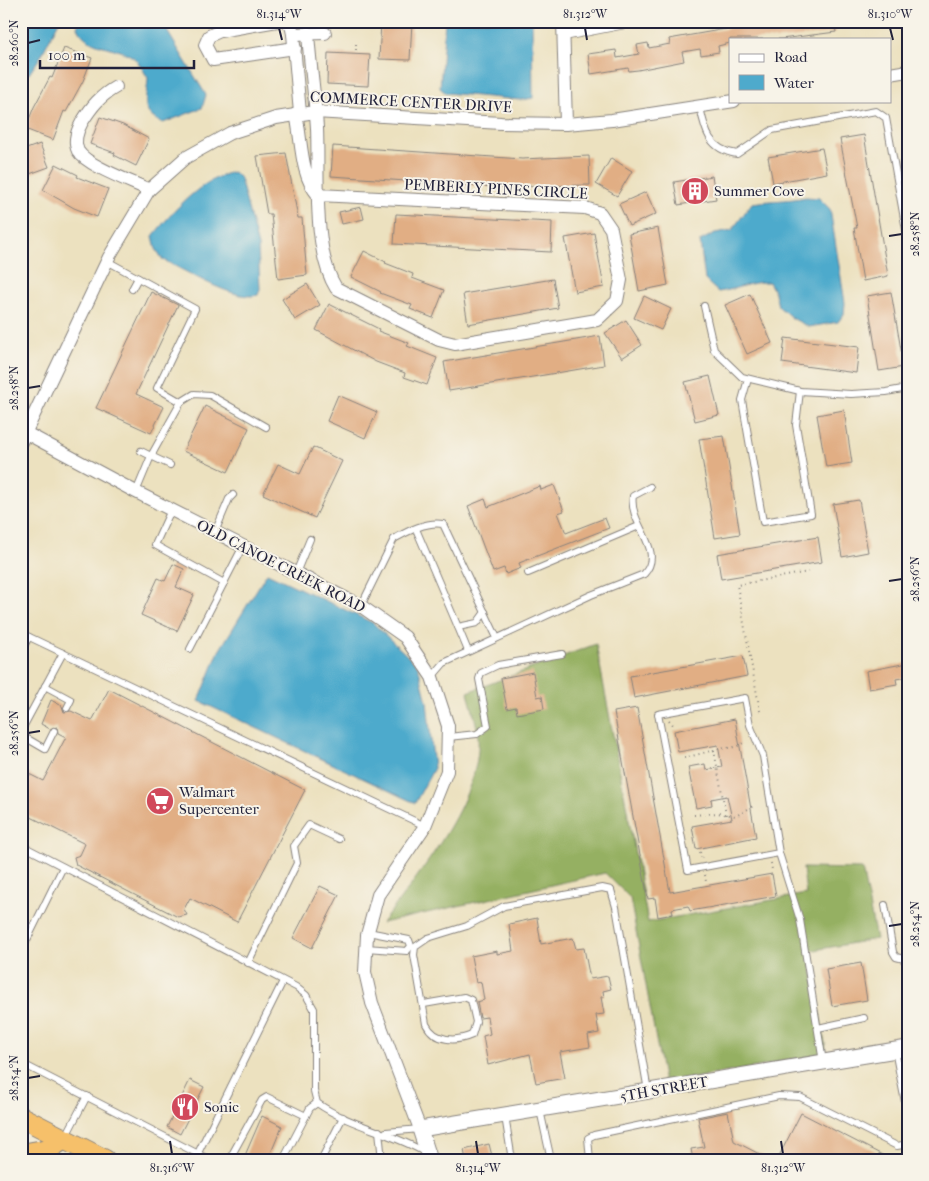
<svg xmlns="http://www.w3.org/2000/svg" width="929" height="1181" viewBox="0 0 929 1181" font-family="'IM FELL French Canon',serif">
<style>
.forest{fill:#95b062;stroke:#5c694e}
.water{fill:#4eaacc;stroke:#386684}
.building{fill:#e1ae84}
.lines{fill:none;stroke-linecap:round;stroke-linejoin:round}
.service-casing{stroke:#87827d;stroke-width:8}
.minor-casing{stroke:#87827d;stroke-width:14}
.tertiary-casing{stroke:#87827d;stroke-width:17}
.trunk-casing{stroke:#87827d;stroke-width:22}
.path{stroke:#87827d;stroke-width:2;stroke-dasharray:1 4;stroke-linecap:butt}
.service{stroke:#fff;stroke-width:6}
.minor{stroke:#fff;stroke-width:12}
.tertiary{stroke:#fff;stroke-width:15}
.trunk{stroke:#f6c06b;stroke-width:20}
.ticks{fill:none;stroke:#22223b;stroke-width:2}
.labels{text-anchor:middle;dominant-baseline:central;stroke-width:4;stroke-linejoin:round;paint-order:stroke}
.street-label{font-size:15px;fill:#22223b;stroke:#f7f3e8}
.poi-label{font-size:15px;fill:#22223b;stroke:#f7f3e8;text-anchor:start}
.neatline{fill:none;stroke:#22223b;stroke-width:2}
.ticks-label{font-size:12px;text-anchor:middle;fill:#22223b}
</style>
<rect width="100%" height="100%" fill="#f7f3e8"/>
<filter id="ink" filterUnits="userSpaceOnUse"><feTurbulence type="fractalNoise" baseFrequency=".02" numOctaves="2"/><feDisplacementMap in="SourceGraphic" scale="10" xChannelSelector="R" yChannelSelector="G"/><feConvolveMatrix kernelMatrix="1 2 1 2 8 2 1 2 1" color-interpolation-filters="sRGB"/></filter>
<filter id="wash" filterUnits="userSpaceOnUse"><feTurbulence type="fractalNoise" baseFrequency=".0096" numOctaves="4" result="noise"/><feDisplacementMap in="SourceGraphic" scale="20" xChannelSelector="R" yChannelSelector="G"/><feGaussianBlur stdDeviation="1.12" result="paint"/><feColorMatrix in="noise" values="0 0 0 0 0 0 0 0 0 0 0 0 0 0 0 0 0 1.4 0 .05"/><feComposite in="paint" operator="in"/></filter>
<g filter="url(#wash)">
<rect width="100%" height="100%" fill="#ece1bf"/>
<path class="forest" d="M 596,644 L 648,922 L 806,894 L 803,868 L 862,869 L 876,939 L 809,951 L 827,1055 L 664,1083 L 630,898 L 605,873 L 382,923 C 417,877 483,797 478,737 C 477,722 471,706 468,692 Z"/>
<g class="water">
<polygon points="21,21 59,21 41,56 21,86"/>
<path d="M 80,21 L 161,21 L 206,95 L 202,108 L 163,123 C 138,113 147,99 148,78 C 144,72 140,63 134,58 C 116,44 88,50 77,27 Z"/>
<polygon points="445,21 532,21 533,98 521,100 446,93 440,88"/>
<path d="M 234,172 L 240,178 L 258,246 L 260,289 L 258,295 C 235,302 185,270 163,260 L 156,249 L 153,236 C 172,212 203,177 234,172 Z"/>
<path d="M 806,197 L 819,198 L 830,209 L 845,303 L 844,314 L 838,322 L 809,327 L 792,318 L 778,306 L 775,293 L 769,282 C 751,281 736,290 718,292 L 705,280 L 700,241 L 715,233 L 732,230 L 752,203 C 771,200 788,201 806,197 Z"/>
<polygon points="267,573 373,623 418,666 427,702 434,768 415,803 199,701 219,651"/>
</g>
<g id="blocks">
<g class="building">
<polygon points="381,21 412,21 410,60 379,59"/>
<polygon points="801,21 834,21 836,32 781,39 730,39 730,43 718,46 719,52 701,55 700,49 682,52 684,61 638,70 629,71 628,68 591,74 588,54 616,50 617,58 639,54 637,45 648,43 649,48 670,44 669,39 754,24 764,22 765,26"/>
<polygon points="64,48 92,58 83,81 66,112 64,111 53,140 25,129 34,107 50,77 52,78"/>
<polygon points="328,53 370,55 368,86 327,84"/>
<polygon points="100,117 123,125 149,139 136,166 114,155 115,153 90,144"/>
<polygon points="864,135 888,276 863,281 854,228 857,228 840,139"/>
<polygon points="40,144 49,167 21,177 21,151"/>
<polygon points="333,146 522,159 589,156 590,185 497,187 331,176"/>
<polygon points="822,148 827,173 773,183 768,157"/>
<polygon points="286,153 298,218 302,218 307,275 278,279 271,214 267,214 257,156"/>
<polygon points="611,158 632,171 617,196 596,184"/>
<polygon points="56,164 78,175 77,177 108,189 97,217 74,208 43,190"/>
<polygon points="712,176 716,199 678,205 674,182"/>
<polygon points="646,192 656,214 629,226 619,204"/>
<polygon points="361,207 364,219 342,224 339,212"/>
<polygon points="396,214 552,222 551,252 394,244"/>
<polygon points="658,228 668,285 639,291 629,234"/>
<polygon points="594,233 604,287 575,292 565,238"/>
<polygon points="364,251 386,262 385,263 413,274 412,278 444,290 433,318 410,309 412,305 380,293 381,292 351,277"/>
<polygon points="553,279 558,308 468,324 463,294"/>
<polygon points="307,284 320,305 295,320 282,299"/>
<polygon points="151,292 178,305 136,394 164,407 151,433 96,408"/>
<polygon points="891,292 904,367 879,371 867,296"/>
<polygon points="750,294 772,343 747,354 725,305"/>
<polygon points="644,296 671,309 661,330 634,318"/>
<polygon points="329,304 379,329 378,331 409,343 407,346 437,358 427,385 404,377 405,373 376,362 316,330"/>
<polygon points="626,320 642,345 622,358 605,333"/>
<polygon points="600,336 604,365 449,391 444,362"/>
<polygon points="785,338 859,347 856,373 782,363"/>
<polygon points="710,376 719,415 695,421 685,382"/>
<polygon points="338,395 377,412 365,438 327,421"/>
<polygon points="205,406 249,428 228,472 183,451"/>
<polygon points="844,410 852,463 826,467 817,415"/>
<polygon points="724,436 740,534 715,538 699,439"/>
<polygon points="313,447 342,461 315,518 263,494 278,464 300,474"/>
<polygon points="554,485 564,511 558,513 566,533 605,518 609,528 519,563 521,568 506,574 504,568 493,572 468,506 485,499 488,507 540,486 541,490"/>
<polygon points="859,500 868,552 842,557 833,504"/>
<polygon points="818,537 822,562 721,579 717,554"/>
<polygon points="173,564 184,569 176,587 194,595 177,631 141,615 158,578 165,581"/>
<polygon points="743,656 747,676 634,698 630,676"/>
<polygon points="908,663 908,677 896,679 897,684 869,689 866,671"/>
<polygon points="533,672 537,697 542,696 544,709 517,714 516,707 507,709 501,678"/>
<polygon points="109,689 305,790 237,922 190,898 184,909 187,915 178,917 76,865 74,857 80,855 85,844 21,812 21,770 43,781 66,737 58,733 57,727 50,729 41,724 51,700 62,706 64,712 71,711 92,721"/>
<polygon points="637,708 670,892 772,874 776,896 690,911 688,906 672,909 673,914 658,917 655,898 648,899 614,712"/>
<polygon points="735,719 756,837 696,849 692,826 732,819 727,796 711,799 712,805 696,808 688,767 705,764 706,770 722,767 718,745 678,752 674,731"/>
<polygon points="320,886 339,895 312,948 293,938"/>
<polygon points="537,918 541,944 573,938 576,949 584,948 590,979 608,976 611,989 603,991 604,997 601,997 604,1014 596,1015 599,1033 588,1035 590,1047 560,1052 565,1078 536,1083 530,1054 488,1065 483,1036 490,1034 487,1017 480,1018 477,1002 484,1000 481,982 476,983 471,956 497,951 497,954 513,951 509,924"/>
<polygon points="861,963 867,1000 832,1006 826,969"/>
<polygon points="190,1080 204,1087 180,1134 167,1127"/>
<polygon points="728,1112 734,1141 771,1160 693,1160 691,1149 704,1147 698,1118"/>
<polygon points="801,1113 892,1160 777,1160"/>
<polygon points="262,1116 282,1126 268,1160 243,1160"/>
<polygon points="489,1144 493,1160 466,1160 464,1150"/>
</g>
</g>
</g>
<g filter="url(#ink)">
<use href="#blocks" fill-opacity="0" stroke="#87827d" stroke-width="1"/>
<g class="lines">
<defs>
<g id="service">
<path d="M 700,107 C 705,131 709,150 737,154 L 772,130 L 876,111 L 886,118 L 908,241"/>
<polyline points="107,261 195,309 157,388 181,402 151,456 141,451"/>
<polyline points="132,289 138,278"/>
<polyline points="704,306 714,350 742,377 800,391 851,394 886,392 908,388"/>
<polyline points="748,379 742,400 763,522 811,514 796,425 800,391"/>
<polyline points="181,402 194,394 210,395 266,427"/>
<polyline points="136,492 151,456 170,465"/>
<polyline points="171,510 155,545 224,583"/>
<polyline points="416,529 458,627 477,623 485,612"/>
<polyline points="215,532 229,499 233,495"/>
<polyline points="296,573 310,539"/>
<polyline points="528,573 639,526"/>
<path d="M 361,606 L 394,539 C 408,531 427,521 443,524 L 497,638"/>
<polyline points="458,627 468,651"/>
<polyline points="21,633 425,826"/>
<polyline points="190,649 243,546"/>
<polyline points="21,651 29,637"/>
<path d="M 432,677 L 444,663 L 591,595 L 644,574 C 666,550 628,524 633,496 L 650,487"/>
<polyline points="45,686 71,700 67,708"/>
<polyline points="21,731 63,653"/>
<polyline points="21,735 45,749 54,731"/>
<polyline points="448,737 477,734 488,726 479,679 481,673 498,665 562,654"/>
<path d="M 21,845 L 296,987 L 306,995 L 314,1009 L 314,1091 L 317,1103 C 350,1126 390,1132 424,1152"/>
<polyline points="779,853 688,870 658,714 745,698 750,725 763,756 779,853 800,920 823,1062"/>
<polyline points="885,905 893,952 896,957 908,960"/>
<polyline points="366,948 407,951 411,946 409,940 368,932"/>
<polyline points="21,952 63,867"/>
<polyline points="248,963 297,863 294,846 309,825 339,839"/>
<path d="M 424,1004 L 464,997 L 471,1000 L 476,1022 L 472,1035 C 456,1042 435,1042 426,1024 L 414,955 L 415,947 L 428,938 L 467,926 L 504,906 L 602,888 L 611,890 L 616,907 L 648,1091"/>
<polyline points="818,1028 864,1018"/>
<polyline points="895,1050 908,1118"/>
<polyline points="21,1063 210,1160"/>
<polyline points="540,1110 551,1160"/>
<polyline points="505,1116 512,1160"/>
<polyline points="379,1131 382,1160"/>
<polyline points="386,1132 420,1129"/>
<polyline points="65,1138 87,1096"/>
<polyline points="198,1153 283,981"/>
<polyline points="229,1160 262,1100 267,1097 306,1116"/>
<polyline points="283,1160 310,1108 317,1103"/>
<polyline points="321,1160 343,1117"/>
<polyline points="590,1160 588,1138 594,1135 779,1096 800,1097 897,1146 908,1144"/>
</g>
<g id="minor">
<polyline points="277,21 220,31 209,36 205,45 213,60 295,48"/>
<polyline points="285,21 291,25 293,34 325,33"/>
<polyline points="563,21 566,124"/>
<polyline points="293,34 300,113"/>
<polyline points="564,34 630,21"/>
<polyline points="890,74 908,71"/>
<path d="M 116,87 C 100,96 92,106 82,122 C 77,131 73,141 78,151 C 87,166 133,182 149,190"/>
<path d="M 296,114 C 302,140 300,175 318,195 L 585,208 L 600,213 L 611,229 L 621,280 L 617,301 L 597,320 L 455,344 L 439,340 L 336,288 C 312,250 319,173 317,128 C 315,96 310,65 308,33"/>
<polyline points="26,433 136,492 361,606 405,637 432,677 448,726 447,771 425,826 378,895 367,935 365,972 372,1003 420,1129"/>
<polyline points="21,442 109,257 149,190 185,158 230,133 276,118 315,112 501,123 566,124 612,120 734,101"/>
</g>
<polyline id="tertiary" points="430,1160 420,1129 908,1048"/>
<g id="trunk">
<polyline points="21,1117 105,1160"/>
<polyline points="27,1153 49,1149 64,1139"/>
</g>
</defs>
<use href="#service" class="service-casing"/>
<use href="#minor" class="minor-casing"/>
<use href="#tertiary" class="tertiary-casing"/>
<use href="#trunk" class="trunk-casing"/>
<g class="path">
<polyline points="356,50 356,40"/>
<polyline points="760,711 737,585 808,572"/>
<polyline points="669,720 674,726"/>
<polyline points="714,750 726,815"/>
<polyline points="684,758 718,749 736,747 745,742"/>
<polyline points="694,815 717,813 736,816 755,805"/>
<polyline points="700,852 702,859"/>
<polyline points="771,863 772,870"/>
<polyline points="705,875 706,882"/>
</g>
<use href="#service" class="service"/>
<use href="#minor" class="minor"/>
<use href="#tertiary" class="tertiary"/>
<use href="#trunk" class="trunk"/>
</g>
</g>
<path class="ticks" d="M 279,28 L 282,40M 585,28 L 587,40M 890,28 L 893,40M 28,43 L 40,40M 889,236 L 902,234M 28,388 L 40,386M 889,581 L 902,579M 28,733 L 40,731M 889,926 L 902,924M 28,1078 L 40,1076M 170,1141 L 172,1154M 476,1141 L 478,1154M 781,1141 L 783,1154"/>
<defs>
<symbol id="building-disc" viewBox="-11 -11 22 22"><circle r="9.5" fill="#d1495b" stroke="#f7f3e8"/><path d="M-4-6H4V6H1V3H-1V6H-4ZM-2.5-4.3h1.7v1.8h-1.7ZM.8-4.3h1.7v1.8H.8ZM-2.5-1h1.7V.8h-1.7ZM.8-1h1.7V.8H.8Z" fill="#fff"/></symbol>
<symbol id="supermarket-disc" viewBox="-11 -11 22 22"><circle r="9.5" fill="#d1495b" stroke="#f7f3e8"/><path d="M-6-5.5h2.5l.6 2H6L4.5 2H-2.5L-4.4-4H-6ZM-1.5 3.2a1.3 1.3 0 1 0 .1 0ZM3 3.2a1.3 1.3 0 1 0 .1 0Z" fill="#fff"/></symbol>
<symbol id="restaurant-disc" viewBox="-11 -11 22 22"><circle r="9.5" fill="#d1495b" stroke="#f7f3e8"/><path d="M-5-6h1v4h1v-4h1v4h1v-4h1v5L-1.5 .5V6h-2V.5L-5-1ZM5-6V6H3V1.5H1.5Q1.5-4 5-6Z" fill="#fff"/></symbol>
</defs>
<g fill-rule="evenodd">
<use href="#building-disc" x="679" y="175" width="32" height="32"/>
<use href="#supermarket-disc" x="144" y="785" width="32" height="32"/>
<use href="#restaurant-disc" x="169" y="1091" width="32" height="32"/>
</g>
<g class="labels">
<g class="street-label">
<text transform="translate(411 102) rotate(3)">COMMERCE CENTER DRIVE</text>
<text transform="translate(496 189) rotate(3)">PEMBERLY PINES CIRCLE</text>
<text transform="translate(281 566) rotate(27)">OLD CANOE CREEK ROAD</text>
<text transform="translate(664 1089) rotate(-10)">5TH STREET</text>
</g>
<g class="poi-label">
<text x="714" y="191">Summer Cove</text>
<text x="179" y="792">Walmart<tspan x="179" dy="17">Supercenter</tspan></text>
<text x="204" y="1107">Sonic</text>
</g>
</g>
<rect width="929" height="1181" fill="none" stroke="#f7f3e8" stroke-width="55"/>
<rect x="729" y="38" width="162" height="65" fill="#f7f3e8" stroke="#a29fa3"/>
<rect x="739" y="54" width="25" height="8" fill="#ffffff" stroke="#a29fa3"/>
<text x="774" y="62" font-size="15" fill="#22223b">Road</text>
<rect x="739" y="75" width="25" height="15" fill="#4eaacc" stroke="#a29fa3"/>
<text x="774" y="88" font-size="15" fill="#22223b">Water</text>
<path d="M40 60v8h154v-8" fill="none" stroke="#22223b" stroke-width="2.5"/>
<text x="48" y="60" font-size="15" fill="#22223b" stroke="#f7f3e8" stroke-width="4" paint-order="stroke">100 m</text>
<rect x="28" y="28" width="874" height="1126" class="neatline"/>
<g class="ticks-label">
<text x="279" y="18">81.314°W</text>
<text x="585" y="18">81.312°W</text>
<text x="890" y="18">81.310°W</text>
<text transform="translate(14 43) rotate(-90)" y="4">28.260°N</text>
<text transform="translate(915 234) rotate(-90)" y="4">28.258°N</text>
<text transform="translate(14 388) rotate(-90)" y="4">28.258°N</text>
<text transform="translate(915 579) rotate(-90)" y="4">28.256°N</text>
<text transform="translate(14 733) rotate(-90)" y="4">28.256°N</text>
<text transform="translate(915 924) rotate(-90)" y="4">28.254°N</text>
<text transform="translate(14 1078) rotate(-90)" y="4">28.254°N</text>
<text x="172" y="1172">81.316°W</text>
<text x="478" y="1172">81.314°W</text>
<text x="783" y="1172">81.312°W</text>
</g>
</svg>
